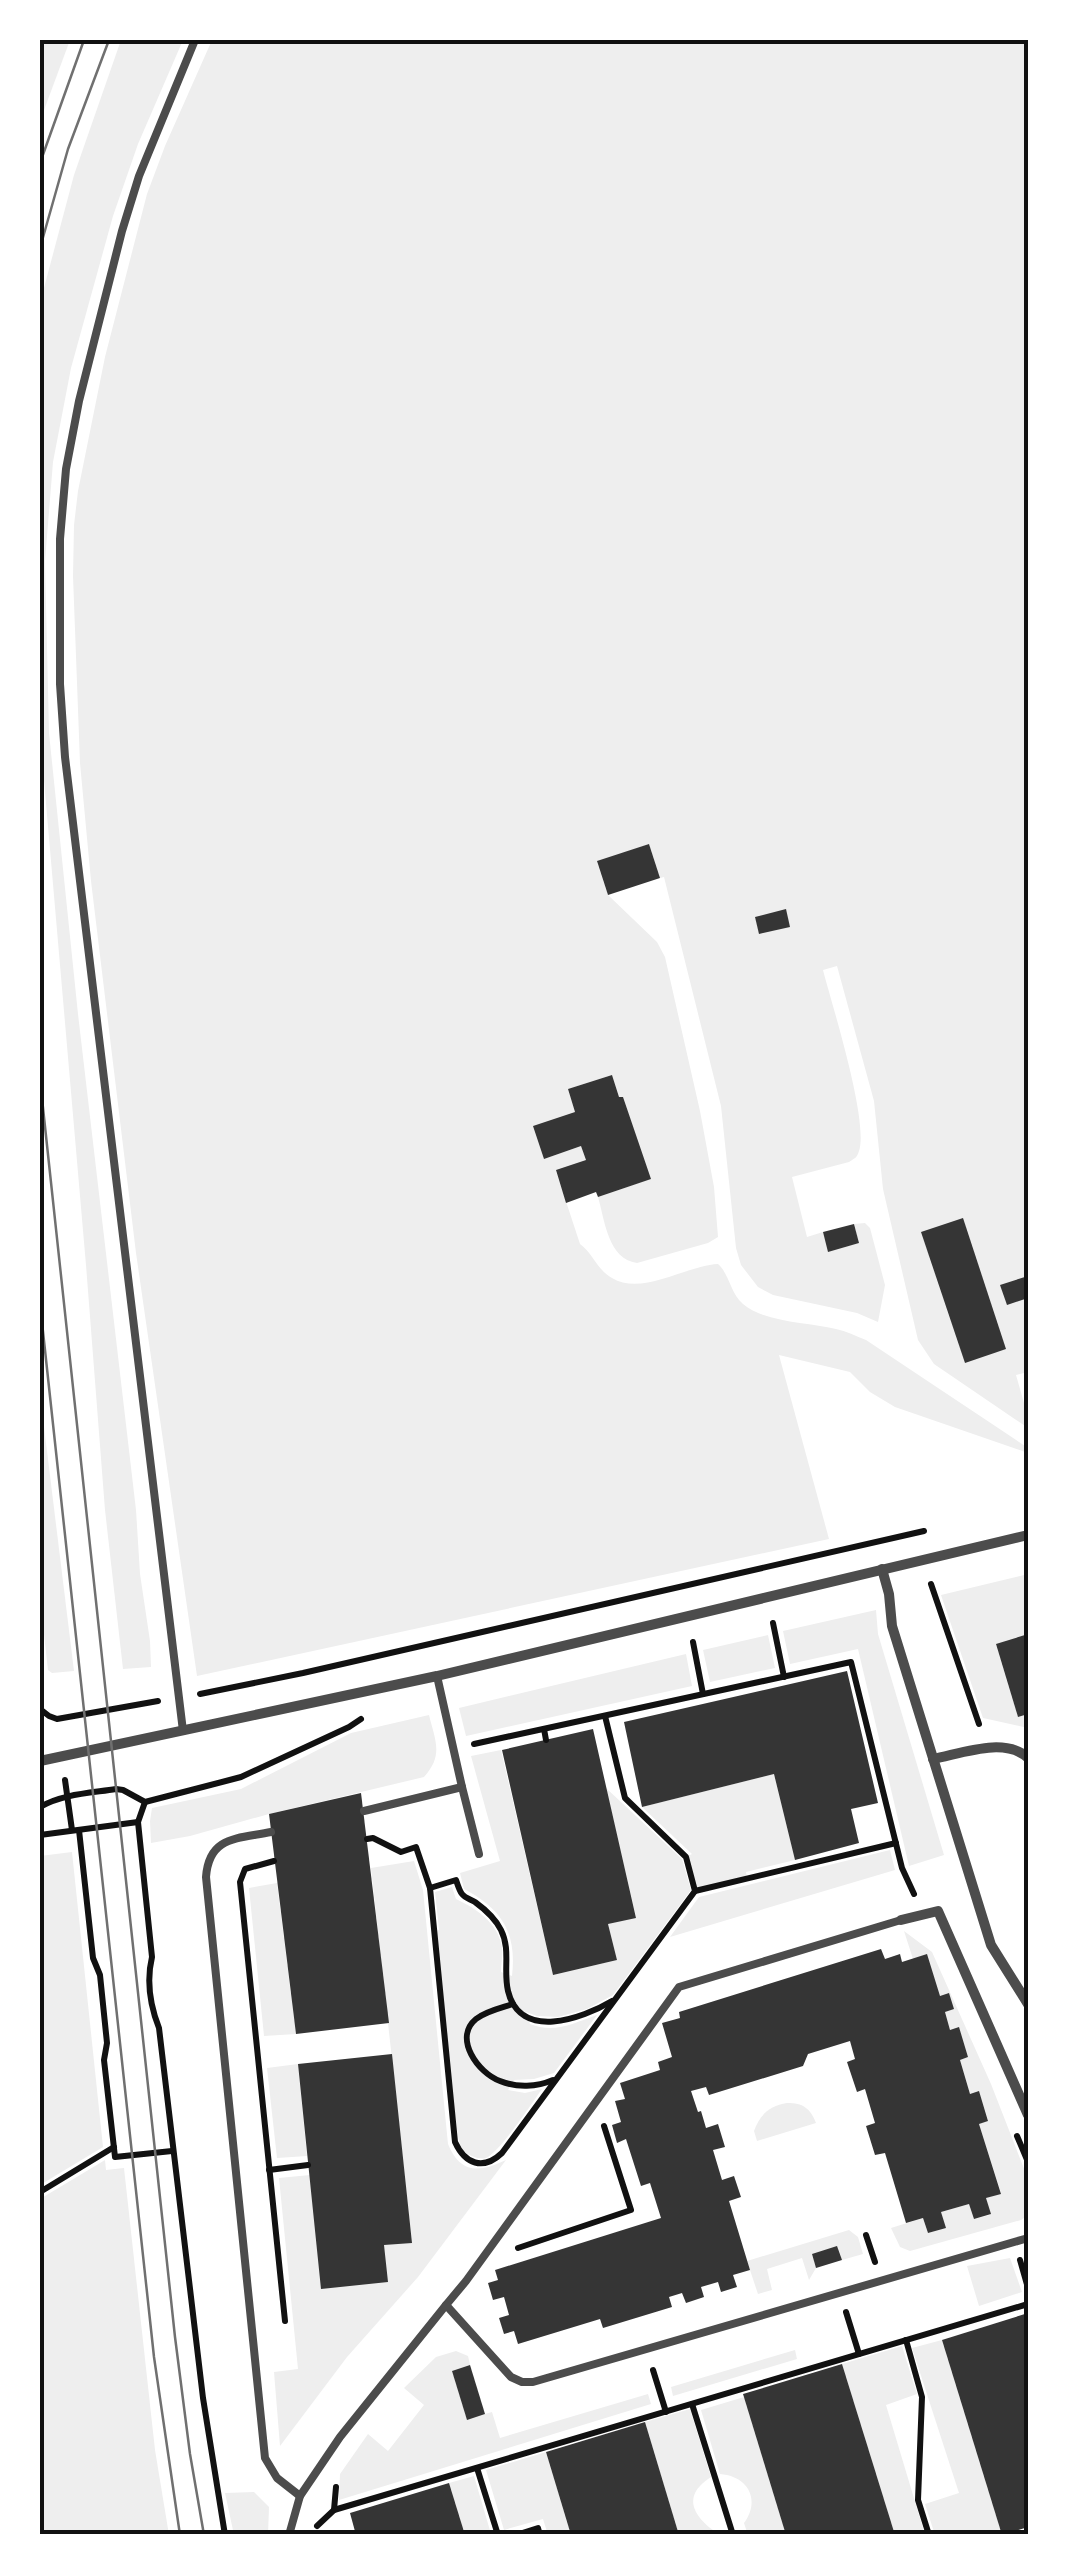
<svg xmlns="http://www.w3.org/2000/svg" width="1068" height="2575" viewBox="0 0 1068 2575" font-family="'Noto Sans',sans-serif">
<style>
.green{fill:#eee}
.building{fill:#353535}
.lines{fill:none;stroke-linecap:round;stroke-linejoin:round}
.path{stroke:#111;stroke-width:6}
.service{stroke:#4c4c4c;stroke-width:8}
.minor{stroke:#4c4c4c;stroke-width:10}
.tram{stroke:#707070;stroke-width:2.5}
.neatline{fill:none;stroke:#111;stroke-width:4}
</style>
<rect width="100%" height="100%" fill="#fff"/>
<g class="green">
<polygon points="40,40 70,40 40,121"/>
<polygon points="121,40 183,40 138,144 113,216 71,368 53,462 45,561 49,733 78,1014 136,1510 140,1574 150,1641 151,1667 123,1669 105,1510 86,1265 40,734 40,303 74,175"/>
<path d="M 212,40 L 1028,40 L 1028,1372 L 1016,1375 L 1028,1417 L 1028,1428 L 934,1364 L 918,1340 L 883,1189 L 874,1101 L 837,966 L 823,970 C 832,1005 869,1121 859,1151 C 857,1158 855,1158 849,1162 L 792,1177 L 807,1237 L 823,1232 L 829,1251 L 859,1243 L 854,1224 L 865,1223 L 870,1228 L 885,1285 L 878,1322 L 857,1313 L 773,1295 L 758,1287 L 741,1265 L 736,1248 L 721,1106 L 664,877 L 660,878 L 649,844 L 597,862 L 608,895 L 657,942 L 665,957 L 700,1111 L 714,1187 L 718,1237 L 708,1243 L 637,1263 C 608,1259 605,1221 598,1197 L 650,1179 L 623,1097 L 619,1097 L 612,1075 L 568,1089 L 575,1112 L 534,1126 L 544,1159 L 581,1146 L 586,1160 L 556,1171 L 580,1244 C 593,1253 597,1270 612,1278 C 642,1296 685,1266 718,1264 C 730,1275 730,1293 743,1304 C 766,1323 808,1322 836,1329 C 846,1331 856,1336 866,1340 L 1028,1448 L 1028,1453 L 895,1407 L 870,1392 L 850,1372 L 779,1355 L 829,1539 L 197,1676 L 136,1253 L 91,881 L 80,763 L 73,576 L 74,525 L 78,491 L 105,357 L 147,194 L 165,146 Z"/>
<polygon points="40,1394 74,1671 52,1673 48,1670 40,1599"/>
<polygon points="1028,1574 1028,1634 996,1645 1018,1717 1028,1714 1028,1728 983,1718 941,1595"/>
<polygon points="876,1610 878,1634 944,1855 909,1866 858,1649 790,1664 783,1631"/>
<polygon points="768,1635 775,1668 710,1682 703,1650"/>
<polygon points="686,1654 692,1686 466,1736 459,1708"/>
<path d="M 429,1715 C 435,1740 444,1755 424,1777 L 269,1814 L 190,1836 L 151,1843 L 150,1821 L 152,1808 L 241,1789 L 351,1733 Z"/>
<path d="M 501,1750 L 553,1975 L 617,1960 L 608,1924 L 636,1917 L 606,1788 L 682,1859 L 691,1890 L 613,1995 L 587,2009 L 558,2017 L 537,2016 L 526,2012 L 530,2024 C 554,2034 574,2023 597,2015 L 554,2073 L 534,2079 L 514,2080 L 508,2090 L 525,2093 L 542,2089 C 532,2103 500,2152 486,2158 C 480,2160 469,2156 464,2151 C 454,2139 460,2119 451,2105 L 434,1931 L 439,1930 L 435,1892 L 452,1887 L 456,1899 C 477,1909 498,1923 502,1947 C 503,1955 501,1964 501,1972 L 512,1976 C 517,1933 502,1909 464,1889 L 460,1873 L 500,1861 L 471,1756 Z"/>
<polygon points="774,1774 795,1860 746,1872 747,1879 695,1891 686,1857 692,1854 642,1807"/>
<polygon points="890,1850 895,1870 670,1937 699,1897"/>
<polygon points="72,1852 103,2147 40,2185 40,1856"/>
<path d="M 414,1861 L 423,1890 L 448,2144 C 461,2175 480,2172 506,2160 L 418,2277 L 347,2357 L 280,2446 L 274,2372 L 298,2369 L 279,2178 L 310,2175 L 384,2245 L 412,2242 L 371,1868 Z"/>
<polygon points="277,1883 296,2034 264,2036 249,1888"/>
<polygon points="904,1931 932,1952 991,2084 1028,2179 1028,2215 1021,2220 910,2251 900,2247 891,2228 923,2218 928,2233 945,2228 941,2212 969,2204 974,2219 990,2215 986,2198 1001,2193 979,2124 988,2120 979,2092 970,2094 960,2060 968,2057 959,2028 950,2030 945,2012 953,2009 949,1994 940,1996 913,1959"/>
<polygon points="298,2064 307,2156 277,2158 267,2068"/>
<path d="M 787,2103 C 803,2103 810,2108 816,2123 L 757,2141 L 754,2131 C 760,2114 770,2106 787,2103 Z"/>
<polygon points="105,2160 106,2170 124,2168 155,2450 169,2535 40,2535 40,2199"/>
<polygon points="849,2230 858,2237 863,2254 842,2260 812,2254 816,2268 809,2280 802,2258 767,2269 772,2290 758,2294 747,2261"/>
<polygon points="1010,2258 1022,2292 979,2306 967,2266"/>
<polygon points="942,2340 1002,2535 935,2535 925,2504 959,2493 912,2348"/>
<polygon points="902,2346 917,2394 886,2405 925,2535 895,2535 842,2364"/>
<polygon points="795,2350 797,2359 673,2396 671,2387"/>
<polygon points="456,2351 468,2356 470,2365 452,2371 467,2419 492,2412 500,2438 648,2394 651,2404 339,2500 340,2474 368,2434 388,2451 424,2405 404,2388 436,2357"/>
<path d="M 744,2397 L 786,2535 L 748,2535 L 744,2523 C 761,2500 748,2476 720,2474 L 701,2410 Z"/>
<path d="M 690,2409 L 711,2477 C 678,2498 697,2520 720,2535 L 679,2535 L 645,2422 Z"/>
<polygon points="546,2452 571,2535 548,2535 543,2519 504,2530 486,2470"/>
<polygon points="474,2476 491,2534 492,2535 465,2535 449,2483"/>
<polygon points="254,2492 269,2507 268,2535 234,2535 225,2493"/>
</g>
<g class="building">
<polygon points="649,844 660,878 608,895 597,861"/>
<polygon points="786,909 790,927 759,934 755,917"/>
<polygon points="612,1075 619,1097 623,1097 651,1179 598,1197 596,1192 566,1203 556,1170 586,1160 581,1146 544,1159 533,1126 575,1112 568,1089"/>
<polygon points="963,1218 1006,1349 965,1363 921,1232"/>
<polygon points="854,1224 859,1243 828,1252 823,1232"/>
<polygon points="1028,1276 1028,1298 1007,1305 1000,1285"/>
<polygon points="1028,1634 1028,1714 1018,1717 996,1644"/>
<polygon points="847,1671 878,1803 851,1809 859,1843 795,1860 774,1774 642,1807 624,1722"/>
<polygon points="593,1729 636,1918 608,1924 617,1960 553,1975 502,1750"/>
<polygon points="361,1793 389,2023 296,2034 269,1814"/>
<polygon points="881,1949 885,1959 900,1954 902,1962 927,1954 940,1996 949,1993 954,2009 945,2012 950,2030 959,2027 968,2057 960,2060 970,2094 979,2091 988,2121 979,2124 1001,2194 986,2198 991,2214 974,2219 969,2204 941,2212 946,2228 928,2233 923,2218 906,2223 885,2153 875,2155 866,2126 875,2123 865,2089 857,2092 847,2062 855,2059 850,2041 808,2054 803,2066 709,2095 706,2087 691,2091 698,2112 701,2111 706,2128 718,2124 725,2147 713,2150 722,2180 734,2176 741,2197 729,2201 750,2270 733,2275 737,2287 721,2292 718,2282 701,2287 704,2297 686,2303 682,2293 669,2297 672,2307 603,2328 600,2319 518,2344 514,2331 504,2334 499,2318 509,2315 504,2297 493,2300 488,2283 498,2280 495,2270 661,2218 650,2183 641,2186 626,2139 617,2143 612,2125 621,2122 615,2101 625,2099 620,2083 660,2070 658,2062 672,2057 662,2023 680,2018 679,2012"/>
<polygon points="392,2054 412,2243 384,2245 388,2282 321,2289 298,2064"/>
<polygon points="837,2246 842,2260 816,2268 812,2254"/>
<polygon points="1028,2313 1028,2527 1002,2535 942,2340"/>
<polygon points="842,2364 895,2535 786,2535 743,2394"/>
<polygon points="470,2365 485,2414 467,2420 452,2371"/>
<polygon points="645,2422 679,2535 571,2535 546,2452"/>
<polygon points="449,2483 465,2535 356,2535 350,2513"/>
</g>
<g class="lines">
<g class="path">
<polyline points="931,1584 979,1724"/>
<polyline points="773,1623 784,1677"/>
<polyline points="693,1642 703,1694"/>
<polyline points="200,1694 303,1673 924,1531"/>
<polyline points="40,1709 49,1716 57,1719 158,1701"/>
<polyline points="544,1729 546,1740"/>
<polyline points="474,1744 851,1662 902,1868 914,1894"/>
<polyline points="65,1780 72,1830"/>
<path d="M 145,1802 L 138,1822 L 152,1957 C 146,1982 150,2005 159,2028 L 203,2398 L 225,2535"/>
<path d="M 40,1807 C 62,1794 91,1793 116,1789 L 123,1790 L 145,1802 L 241,1777 L 349,1727 L 361,1719"/>
<polyline points="79,1830 93,1958 100,1975 107,2043 104,2060 115,2157 172,2151"/>
<polyline points="40,1835 138,1822"/>
<path d="M 367,1839 L 373,1838 L 401,1852 L 416,1847 L 430,1888 L 455,2142 C 465,2164 483,2171 502,2153 L 695,1891 L 686,1857 L 625,1798 L 605,1716"/>
<polyline points="274,1861 245,1869 240,1882 285,2321"/>
<path d="M 430,1888 L 456,1880 C 457,1883 460,1892 462,1894 C 465,1898 470,1899 475,1902 C 486,1910 495,1918 501,1930 C 511,1950 503,1970 508,1991 C 520,2041 582,2019 612,2001"/>
<polyline points="695,1891 896,1843"/>
<path d="M 513,2004 C 501,2008 486,2011 476,2019 C 453,2038 478,2073 500,2081 C 517,2088 537,2087 553,2080"/>
<polyline points="1017,2136 1028,2162"/>
<polyline points="269,2170 308,2165"/>
<polyline points="40,2192 114,2147"/>
<polyline points="866,2235 875,2262"/>
<polyline points="518,2248 631,2210 604,2126"/>
<polyline points="1020,2260 1028,2288"/>
<polyline points="846,2312 859,2354"/>
<polyline points="906,2340 922,2397 918,2500 929,2535"/>
<polyline points="653,2370 666,2412"/>
<polyline points="692,2404 733,2535"/>
<polyline points="477,2468 498,2535"/>
<polyline points="334,2510 336,2487"/>
<polyline points="317,2526 334,2510 1028,2304"/>
<polyline points="516,2535 538,2528 540,2535"/>
</g>
<g class="service">
<polyline points="183,1731 65,757 60,684 60,539 66,469 79,401 122,231 139,176 195,40"/>
<polyline points="462,1787 479,1854"/>
<polyline points="364,1811 462,1787 437,1676"/>
<path d="M 271,1832 C 237,1839 209,1836 206,1877 L 265,2458 L 277,2478 L 300,2496"/>
<polyline points="446,2305 466,2281 679,1987 901,1920"/>
<polyline points="289,2535 300,2496 340,2437 446,2305 511,2377 522,2382 533,2382 1028,2238"/>
</g>
<g class="minor">
<polyline points="882,1569 889,1594 892,1626 991,1945 1028,2004"/>
<path d="M 933,1759 C 960,1754 1005,1736 1028,1758"/>
<polyline points="40,1761 437,1676 1028,1535"/>
<polyline points="901,1920 938,1911 1028,2115"/>
</g>
<g class="tram">
<polyline points="40,163 84,40"/>
<polyline points="40,248 68,149 109,40"/>
<polyline points="40,1080 175,2337 190,2454 204,2535"/>
<polyline points="40,1304 154,2357 180,2535"/>
</g>
</g>
<rect width="1068" height="2575" fill="none" stroke="#ffffff" stroke-width="85"/>
<rect x="42" y="42" width="984" height="2490" class="neatline"/>
</svg>
